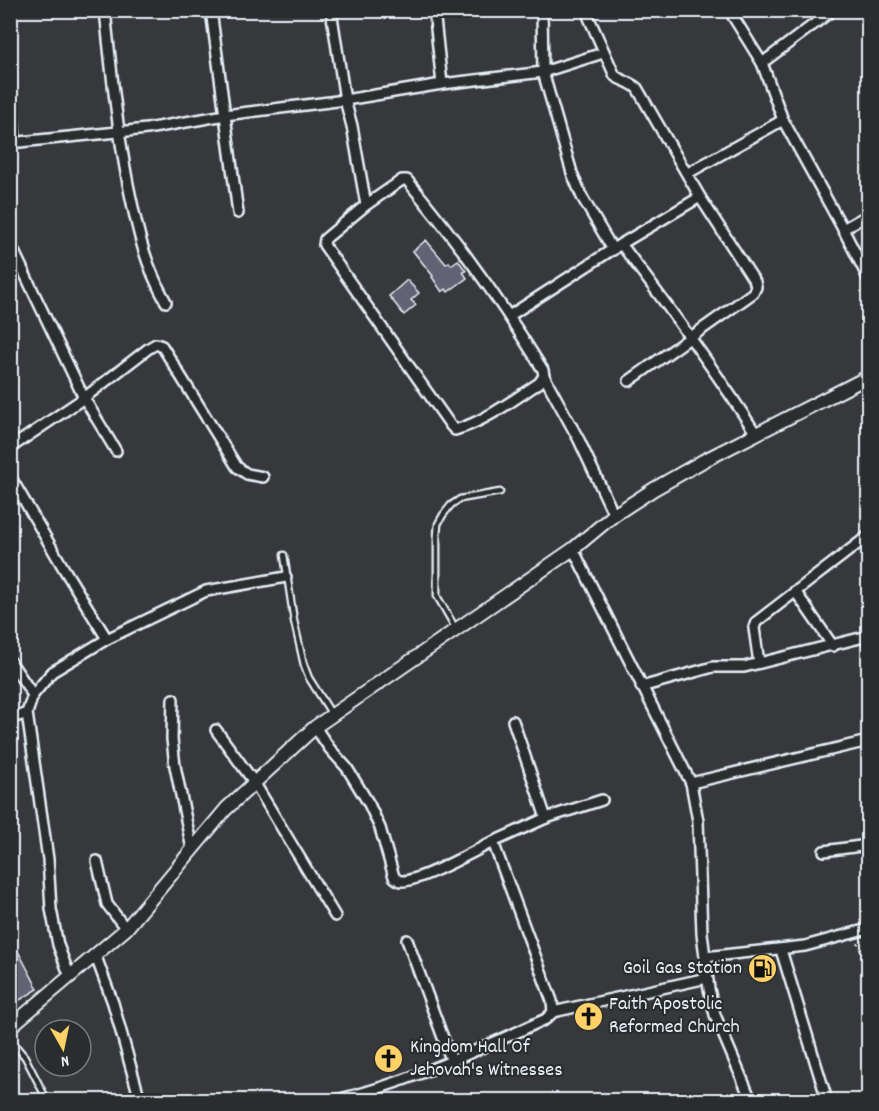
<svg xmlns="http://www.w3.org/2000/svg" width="879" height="1111" viewBox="0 0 879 1111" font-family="Dekko,sans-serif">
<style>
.building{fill:#646274;stroke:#e8f1f8;stroke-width:1.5}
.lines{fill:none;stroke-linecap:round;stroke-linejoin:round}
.service-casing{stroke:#e8f1f8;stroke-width:9}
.minor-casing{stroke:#e8f1f8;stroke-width:14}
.tertiary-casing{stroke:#e8f1f8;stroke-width:16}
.path{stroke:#e8f1f8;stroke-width:1.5;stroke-dasharray:1.5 4.5;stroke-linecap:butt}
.service{stroke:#2a2d2e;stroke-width:4.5}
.minor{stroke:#2a2d2e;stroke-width:9}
.tertiary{stroke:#2a2d2e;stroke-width:12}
.labels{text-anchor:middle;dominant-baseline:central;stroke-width:4.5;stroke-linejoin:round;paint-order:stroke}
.poi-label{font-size:20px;fill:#e8f1f8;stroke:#2a2d2e;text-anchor:start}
</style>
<rect width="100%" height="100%" fill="#36383c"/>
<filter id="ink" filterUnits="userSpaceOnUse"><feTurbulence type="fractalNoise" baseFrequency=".0167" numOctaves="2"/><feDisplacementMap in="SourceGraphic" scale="12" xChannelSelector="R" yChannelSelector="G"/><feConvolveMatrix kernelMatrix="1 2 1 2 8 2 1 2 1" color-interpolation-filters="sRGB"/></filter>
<g filter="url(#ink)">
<g class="building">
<polygon points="426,240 446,264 449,262 451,265 458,260 466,271 463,272 467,278 448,292 446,289 442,292 432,277 433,276 413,251"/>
<polygon points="407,280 419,293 411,300 416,305 404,315 389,296"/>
<polygon points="10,936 38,989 10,1006"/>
</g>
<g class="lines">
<defs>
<g id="service">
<polyline points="284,555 294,621 304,665 309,678 331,713"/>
<polyline points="456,629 437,596 437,536 438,524 443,515 451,505 460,499 500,492"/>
<polyline points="10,1039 25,1057 47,1100"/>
</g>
<g id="minor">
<path d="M 105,10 C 111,69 117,127 128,184 C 137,228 144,263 166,302"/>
<polyline points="211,10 238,213"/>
<path d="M 331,10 L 345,100 L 352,126 L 366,205 L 402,180 L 407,180 C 457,240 502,303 543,370 L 544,376 L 539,383 C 513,400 486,421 455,430 L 451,426 L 324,245 L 325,239 L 366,205"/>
<polyline points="434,10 442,84"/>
<polyline points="542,10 543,72 572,173 582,197 613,250"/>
<polyline points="729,10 762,63 783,120 843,229"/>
<polyline points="867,10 868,14"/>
<path d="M 589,18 L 615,76 C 622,81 630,82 637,88 L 700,197 L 755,282 L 756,287 L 753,293 L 629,381"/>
<polyline points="762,63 833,10"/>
<polyline points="10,72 15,143"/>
<polyline points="10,143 147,129 225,115 345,100 442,84 543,72 603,53"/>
<polyline points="688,173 783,120"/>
<polyline points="868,215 843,229 868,278"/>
<polyline points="10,243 84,398 149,348 156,344 162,346 237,467 247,474 263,477"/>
<path d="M 621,244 C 668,306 714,368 756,434"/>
<polyline points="509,316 621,244 700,197"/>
<polyline points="544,376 579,440 614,515"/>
<polyline points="10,448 84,398 116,451"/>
<polyline points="10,476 64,569 107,639"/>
<polyline points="573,549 691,783 698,821 702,933 709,989 715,1015 751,1100"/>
<polyline points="795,591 833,646"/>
<polyline points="10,661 33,695"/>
<polyline points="759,663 754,628 756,622 868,536"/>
<polyline points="641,687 713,667 744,667 868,636"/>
<polyline points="173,699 172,739 175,766 192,849"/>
<polyline points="10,719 27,713"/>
<polyline points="513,721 546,818"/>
<path d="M 315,727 L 330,749 L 347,768 L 369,804 L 380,828 L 394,877 C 397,879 398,881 402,881 C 421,881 474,851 493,842"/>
<polyline points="216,730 254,782 335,916"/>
<polyline points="691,783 868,741"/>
<polyline points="824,851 868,845"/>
<polyline points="97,861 107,904 126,929"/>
<polyline points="407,940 452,1062"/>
<polyline points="781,950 827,1100"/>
<polyline points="95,954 113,1003 140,1100"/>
<polyline points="705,957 805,946 868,929"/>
<polyline points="70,977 58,945 51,909 48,859 27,713 33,695 52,672 107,639 206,591 286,577"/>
<polyline points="553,1012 707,978"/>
<path d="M 336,1100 C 409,1083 477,1050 546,1019 L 553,1012 L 552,1001 L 493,842 L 546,818 L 602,800"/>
</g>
<polyline id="tertiary" points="10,1027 126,929 226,809 315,727 573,549 614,515 654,489 703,461 868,377"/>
</defs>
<use href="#service" class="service-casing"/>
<use href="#minor" class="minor-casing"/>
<use href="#tertiary" class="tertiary-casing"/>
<polyline class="path" points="858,943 868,980"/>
<use href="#service" class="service"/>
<use href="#minor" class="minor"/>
<use href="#tertiary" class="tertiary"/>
</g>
</g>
<defs>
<symbol id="fuel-disc" viewBox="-11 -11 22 22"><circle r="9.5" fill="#ffd166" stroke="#2a2d2e"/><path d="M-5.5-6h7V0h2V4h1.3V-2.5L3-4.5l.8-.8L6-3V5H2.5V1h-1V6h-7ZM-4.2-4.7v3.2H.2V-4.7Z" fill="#111"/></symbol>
<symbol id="church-disc" viewBox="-11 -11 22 22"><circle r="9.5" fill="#ffd166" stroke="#2a2d2e"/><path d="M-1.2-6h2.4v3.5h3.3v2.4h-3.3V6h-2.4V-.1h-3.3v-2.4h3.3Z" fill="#111"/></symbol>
</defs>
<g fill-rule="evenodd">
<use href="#fuel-disc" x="746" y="952" width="33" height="33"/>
<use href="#church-disc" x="572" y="1000" width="33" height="33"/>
<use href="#church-disc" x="372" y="1042" width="33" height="33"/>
</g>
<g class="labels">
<g class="poi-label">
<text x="742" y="969" text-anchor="end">Goil Gas Station</text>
<text x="609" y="1005">Faith Apostolic<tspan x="609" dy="23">Reformed Church</tspan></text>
<text x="410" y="1048">Kingdom Hall Of<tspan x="410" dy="23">Jehovah's Witnesses</tspan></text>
</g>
</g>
<rect width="879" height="1111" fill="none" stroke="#2a2d2e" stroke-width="36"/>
<rect x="18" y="18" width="843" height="1075" fill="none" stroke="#e8f1f8" stroke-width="2" filter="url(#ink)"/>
<g transform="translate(63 1048) rotate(171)"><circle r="28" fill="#2a2d2e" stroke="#767b7f" stroke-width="1.5"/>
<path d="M0-4.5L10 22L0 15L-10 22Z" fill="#ffd166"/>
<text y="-9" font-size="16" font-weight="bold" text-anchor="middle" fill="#e8f1f8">N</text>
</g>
</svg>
